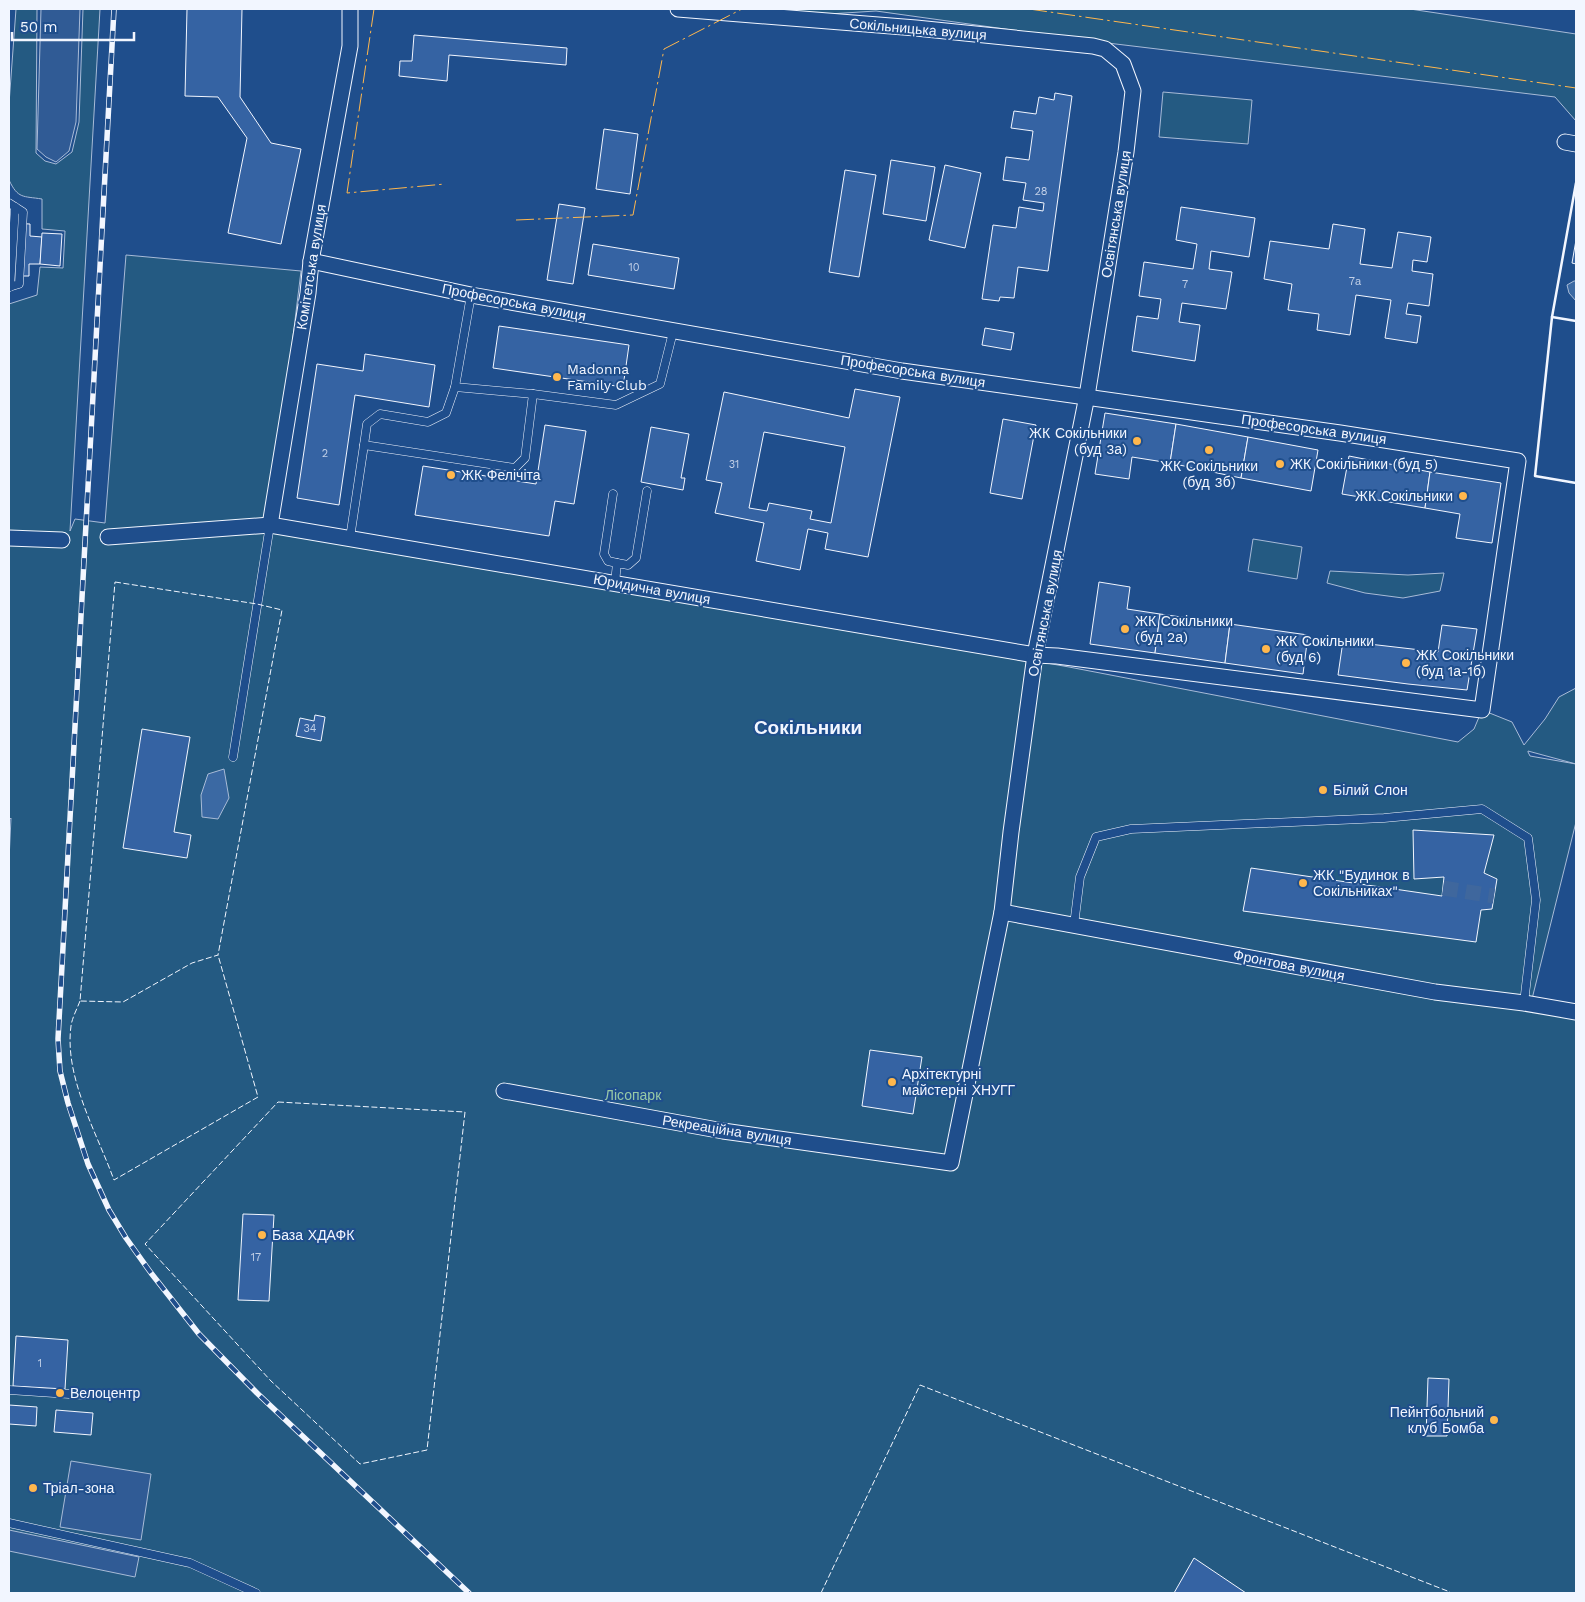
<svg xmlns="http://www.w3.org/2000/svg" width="1585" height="1602" viewBox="0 0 1585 1602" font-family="'Work Sans',sans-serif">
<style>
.green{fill:#245a82;stroke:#a8bbd7;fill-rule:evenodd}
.parking{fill:#305b95;stroke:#a8bbd7}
.water{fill:#3b69a3;stroke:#a8bbd7}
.building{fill:#3563a3;stroke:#f2f6ff;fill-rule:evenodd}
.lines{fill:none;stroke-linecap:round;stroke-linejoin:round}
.street-tunnel{stroke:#3f679d;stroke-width:15;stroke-dasharray:15 8;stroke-linecap:butt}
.lane-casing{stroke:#f2f6ff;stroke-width:9}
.street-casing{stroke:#f2f6ff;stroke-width:17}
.lane{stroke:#1f4e8c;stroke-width:8}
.street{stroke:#1f4e8c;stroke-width:15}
.rail-casing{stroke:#f2f6ff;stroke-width:5.5}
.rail{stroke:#1f4e8c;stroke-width:4;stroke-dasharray:11;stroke-linecap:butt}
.fence{stroke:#f2f6ff;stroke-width:1;stroke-dasharray:6 2.5;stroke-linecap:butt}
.wall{stroke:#f2f6ff;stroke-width:2.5}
.power{stroke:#ffb74d;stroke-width:1;stroke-dasharray:18 4 2.5 4;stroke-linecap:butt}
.poi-dot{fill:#ffb74d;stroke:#1f4e8c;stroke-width:2}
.labels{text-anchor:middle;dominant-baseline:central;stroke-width:4;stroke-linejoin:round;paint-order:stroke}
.number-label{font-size:11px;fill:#c3d1e8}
.street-label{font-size:14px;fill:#f2f6ff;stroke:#1f4e8c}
.poi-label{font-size:14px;fill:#f2f6ff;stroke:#1f4e8c;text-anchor:start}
.park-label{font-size:14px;fill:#97c8a6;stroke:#1f4e8c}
.district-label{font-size:19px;font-weight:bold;fill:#f2f6ff;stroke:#1f4e8c}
</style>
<rect width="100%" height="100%" fill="#1f4e8c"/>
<g class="green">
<path d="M 16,9 L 37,9 L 36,153 L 45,161 L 56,164 L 72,152 L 79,122 L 83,9 L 100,9 L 70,531 L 75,519 L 105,523 L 126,255 L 301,271 L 270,525 L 1069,667 L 1458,742 L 1474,729 L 1482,710 L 1512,722 L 1524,745 L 1545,719 L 1559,697 L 1576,688 L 1576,822 L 1531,1003 L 1576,1017 L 1576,1593 L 9,1593 L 9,860 L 11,818 L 9,820 L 9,304 L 37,295 L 40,267 L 63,268 L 65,231 L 42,229 L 42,199 C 23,196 18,199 9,180 L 9,104 ZM 1528,752 L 1528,751 L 1576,764 L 1530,756 Z"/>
<polygon points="752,9 1410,9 1576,34 1576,121 1555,97 1091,41 876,11 750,19"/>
<polygon points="1163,92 1252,100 1248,144 1159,137"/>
<polygon points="1253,539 1302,547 1297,579 1248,571"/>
<polygon points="1330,571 1408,575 1444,573 1440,591 1403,598 1365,593 1327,583"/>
</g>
<g class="parking">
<polygon points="41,9 80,9 76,122 69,151 56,162 46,157 37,149"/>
<polygon points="71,1461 151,1474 141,1540 60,1527"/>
<polygon points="9,1530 139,1557 135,1577 9,1551"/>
</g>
<g class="water">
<polygon points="1574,281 1576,281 1576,301 1569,293 1567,285"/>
<polygon points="224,769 229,798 218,819 202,817 201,795 208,774"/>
</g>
<g class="building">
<polygon points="187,9 242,9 240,97 271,143 301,149 281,244 228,233 247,138 218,97 185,96"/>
<polygon points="414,35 567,48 566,65 449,55 447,81 399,76 400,61 412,61"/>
<polygon points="1055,93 1072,96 1048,271 1018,267 1014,298 1000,297 999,301 982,299 993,225 1016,228 1019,207 1043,211 1044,203 1023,200 1026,183 1003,180 1006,157 1029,160 1033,131 1011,128 1014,111 1036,114 1039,97 1054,100"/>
<polygon points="604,129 638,134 630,194 596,189"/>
<polygon points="891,160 935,167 926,221 883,214"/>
<polygon points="945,165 981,173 965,248 929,240"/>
<polygon points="845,170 876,175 859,277 829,272"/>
<polygon points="559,204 585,208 573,284 547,280"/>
<polygon points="1181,207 1255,218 1249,257 1211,251 1209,269 1232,272 1226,309 1182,303 1179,322 1200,325 1195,361 1132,351 1137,316 1158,319 1161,299 1139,296 1144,262 1193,269 1197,244 1176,240"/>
<polygon points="10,223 30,224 30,236 42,237 40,264 29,264 29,276 9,276"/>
<polygon points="1333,224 1365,229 1360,264 1392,268 1398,232 1431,237 1427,262 1413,260 1412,271 1433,274 1429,306 1408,303 1406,314 1421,316 1417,343 1385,338 1391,300 1356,295 1350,335 1317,330 1319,314 1288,310 1292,284 1264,279 1270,241 1329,249"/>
<polygon points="42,233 62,234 60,266 40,264"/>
<polygon points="1576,240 1576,264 1572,263"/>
<polygon points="593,244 679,258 674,289 588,275"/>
<polygon points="499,326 629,345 623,387 493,368"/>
<polygon points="985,328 1014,333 1011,350 982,345"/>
<polygon points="365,354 435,365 429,407 355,395 339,505 297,498 317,364 363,371"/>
<path d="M 855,389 L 900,397 L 868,557 L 825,549 L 828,533 L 808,529 L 800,570 L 756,561 L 764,523 L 715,513 L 722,483 L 706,480 L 724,392 L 849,418 ZM 764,432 L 845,447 L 831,523 L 810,519 L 812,511 L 769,503 L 767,511 L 749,508 Z"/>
<polygon points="1105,413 1176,424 1170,463 1132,457 1129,479 1095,474"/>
<polygon points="1003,419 1036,425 1022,499 990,493"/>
<polygon points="1176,424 1248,437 1241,478 1170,463"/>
<polygon points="545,425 586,431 574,504 555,501 549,536 415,515 423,466 536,484"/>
<polygon points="651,427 689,434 681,478 685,478 683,490 641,482"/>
<polygon points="1248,437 1318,450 1311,491 1241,478"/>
<polygon points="1349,456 1430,472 1425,508 1342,494"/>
<polygon points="1430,472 1501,483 1492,543 1456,538 1460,514 1425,508"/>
<polygon points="1099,582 1130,587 1127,609 1160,614 1155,653 1090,644"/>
<polygon points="1160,614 1230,624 1225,663 1155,653"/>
<polygon points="1230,624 1308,635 1303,674 1225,663"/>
<polygon points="1442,625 1477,629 1467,690 1408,684 1338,675 1343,641 1438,652"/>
<polygon points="315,715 325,717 321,741 296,736 300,718 314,721"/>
<polygon points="142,729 190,737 174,832 191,835 187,858 123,848"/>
<polygon points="1413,830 1494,835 1484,873 1497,879 1492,909 1481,910 1476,942 1243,911 1251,868 1442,896 1444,877 1414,879"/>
<polygon points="870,1050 922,1057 913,1114 862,1106"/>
<polygon points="243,1214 274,1215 269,1301 238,1300"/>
<polygon points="16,1336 68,1340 65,1389 13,1386"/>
<polygon points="1428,1378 1449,1379 1447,1436 1426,1436"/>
<polygon points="9,1405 37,1407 36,1426 9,1424"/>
<polygon points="56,1410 93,1413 91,1435 54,1432"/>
<polygon points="1194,1558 1246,1593 1174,1593"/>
</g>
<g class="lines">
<polyline class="street-tunnel" points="1443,888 1494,896"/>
<defs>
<g id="lane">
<polyline points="9,203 23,212 19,284 9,287"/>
<polyline points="10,287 15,207"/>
<polyline points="471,295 455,387 533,394 616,405 660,384 673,332"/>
<polyline points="455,387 446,413 428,422 380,414 367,424 364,445 515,468 525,458 533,394"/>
<polyline points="613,494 604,554 608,561 617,563"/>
<polyline points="350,538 364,445"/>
<polyline points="615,583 617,563 628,565 636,558 647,491"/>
<polyline points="233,757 270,525"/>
<polyline points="1074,925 1080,877 1096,837 1131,829 1384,818 1482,809 1528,838 1536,900 1524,1003"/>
<polyline points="9,1390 84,1395"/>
<polyline points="9,1523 190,1563 256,1593"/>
</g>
<g id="street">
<polyline points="1565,142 1576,144"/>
<polyline points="270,525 308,293 311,261 350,46 350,9"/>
<polyline points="108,537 270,525 1035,655 1057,656 1482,710 1518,461 1340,433 902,371 471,295 311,261"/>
<polyline points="9,538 62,540"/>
<polyline points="1002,912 1435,992 1524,1003 1576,1012"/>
<polyline points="504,1091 723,1131 951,1163 1002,912 1011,832 1035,655 1087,396 1126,152 1133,91 1123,64 1105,49 1093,46 916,28 678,9"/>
</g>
</defs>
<use href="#lane" class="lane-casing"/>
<use href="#street" class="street-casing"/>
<use href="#lane" class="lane"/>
<use href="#street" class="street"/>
<defs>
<polyline id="rail" points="114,9 58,1039 60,1071 68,1103 88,1164 109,1210 126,1238 151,1273 199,1334 258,1394 469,1593"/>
</defs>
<use href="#rail" class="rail-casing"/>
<use href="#rail" class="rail"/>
<g class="fence">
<polygon points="115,582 257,604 282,610 218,955 192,963 123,1002 80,1001"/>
<path d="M 80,1001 C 77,1009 72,1018 71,1026 C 64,1077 97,1133 114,1180 L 258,1097 L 218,955"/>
<polygon points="278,1102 465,1112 427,1450 360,1464 271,1381 145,1244"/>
<polyline points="821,1593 920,1385 1450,1592 1451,1593"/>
</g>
<g class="wall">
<polyline points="1576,183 1552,317 1535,476 1576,483"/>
<polyline points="1552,317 1576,321"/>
</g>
<g class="power">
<polyline points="374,9 347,193 445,184"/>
<polyline points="1029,9 1576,88"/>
<polyline points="516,220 633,215 664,49 742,9"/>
</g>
</g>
<g class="poi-dot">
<circle cx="557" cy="377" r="5"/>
<circle cx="1137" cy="441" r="5"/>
<circle cx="1209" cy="450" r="5"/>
<circle cx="1280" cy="464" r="5"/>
<circle cx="451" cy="475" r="5"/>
<circle cx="1463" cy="496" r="5"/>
<circle cx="1125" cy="629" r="5"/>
<circle cx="1266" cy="649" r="5"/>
<circle cx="1406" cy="663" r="5"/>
<circle cx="1323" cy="790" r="5"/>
<circle cx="1303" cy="883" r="5"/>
<circle cx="892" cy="1082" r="5"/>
<circle cx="262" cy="1235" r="5"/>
<circle cx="60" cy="1393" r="5"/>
<circle cx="1494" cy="1420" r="5"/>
<circle cx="33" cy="1488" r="5"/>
</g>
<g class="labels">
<g class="number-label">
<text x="1041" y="191">28</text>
<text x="634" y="267">10</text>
<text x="1355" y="281">7а</text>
<text x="1185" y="284">7</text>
<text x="325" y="453">2</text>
<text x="734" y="464">31</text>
<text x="310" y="728">34</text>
<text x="256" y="1257">17</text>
<text x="40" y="1363">1</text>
</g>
<g class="street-label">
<text transform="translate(918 29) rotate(5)">Сокільницька вулиця</text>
<text transform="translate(1116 214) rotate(-81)">Освітянська вулиця</text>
<text transform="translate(311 267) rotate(-81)">Комітетська вулиця</text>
<text transform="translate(514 302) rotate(11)">Професорська вулиця</text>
<text transform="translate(913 371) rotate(9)">Професорська вулиця</text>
<text transform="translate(1314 429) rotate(8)">Професорська вулиця</text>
<text transform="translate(652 589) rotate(10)">Юридична вулиця</text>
<text transform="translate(1045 613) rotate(-79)">Освітянська вулиця</text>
<text transform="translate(1289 965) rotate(11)">Фронтова вулиця</text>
<text transform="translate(727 1130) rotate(9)">Рекреаційна вулиця</text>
</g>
<g class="poi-label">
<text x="567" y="369">Madonna<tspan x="567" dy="16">Family Club</tspan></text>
<text x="1127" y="433" text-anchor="end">ЖК Сокільники<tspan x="1127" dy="16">(буд 3а)</tspan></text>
<text x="1290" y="464">ЖК Сокільники (буд 5)</text>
<text x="1209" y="466" text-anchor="middle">ЖК Сокільники<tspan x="1209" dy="16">(буд 3б)</tspan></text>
<text x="461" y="475">ЖК Фелічіта</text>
<text x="1453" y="496" text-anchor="end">ЖК Сокільники</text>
<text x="1135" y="621">ЖК Сокільники<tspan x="1135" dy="16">(буд 2а)</tspan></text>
<text x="1276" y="641">ЖК Сокільники<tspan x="1276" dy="16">(буд 6)</tspan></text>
<text x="1416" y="655">ЖК Сокільники<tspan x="1416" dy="16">(буд 1а-1б)</tspan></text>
<text x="1333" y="790">Білий Слон</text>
<text x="1313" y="875">ЖК "Будинок в<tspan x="1313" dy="16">Сокільниках"</tspan></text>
<text x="902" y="1074">Архітектурні<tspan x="902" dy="16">майстерні ХНУГГ</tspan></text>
<text x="272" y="1235">База ХДАФК</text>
<text x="70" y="1393">Велоцентр</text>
<text x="1484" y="1412" text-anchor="end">Пейнтбольний<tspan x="1484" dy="16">клуб Бомба</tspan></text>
<text x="43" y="1488">Тріал-зона</text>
</g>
<g class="park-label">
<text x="633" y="1095">Лісопарк</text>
</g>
<g class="district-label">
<text x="808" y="727">Сокільники</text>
</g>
</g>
<rect width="1585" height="1602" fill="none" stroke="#f2f6ff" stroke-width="20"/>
<path d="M12 32v8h122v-8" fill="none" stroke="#f2f6ff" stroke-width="2.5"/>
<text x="20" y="32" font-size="15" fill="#f2f6ff" stroke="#1f4e8c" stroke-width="4" paint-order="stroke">50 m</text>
</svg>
